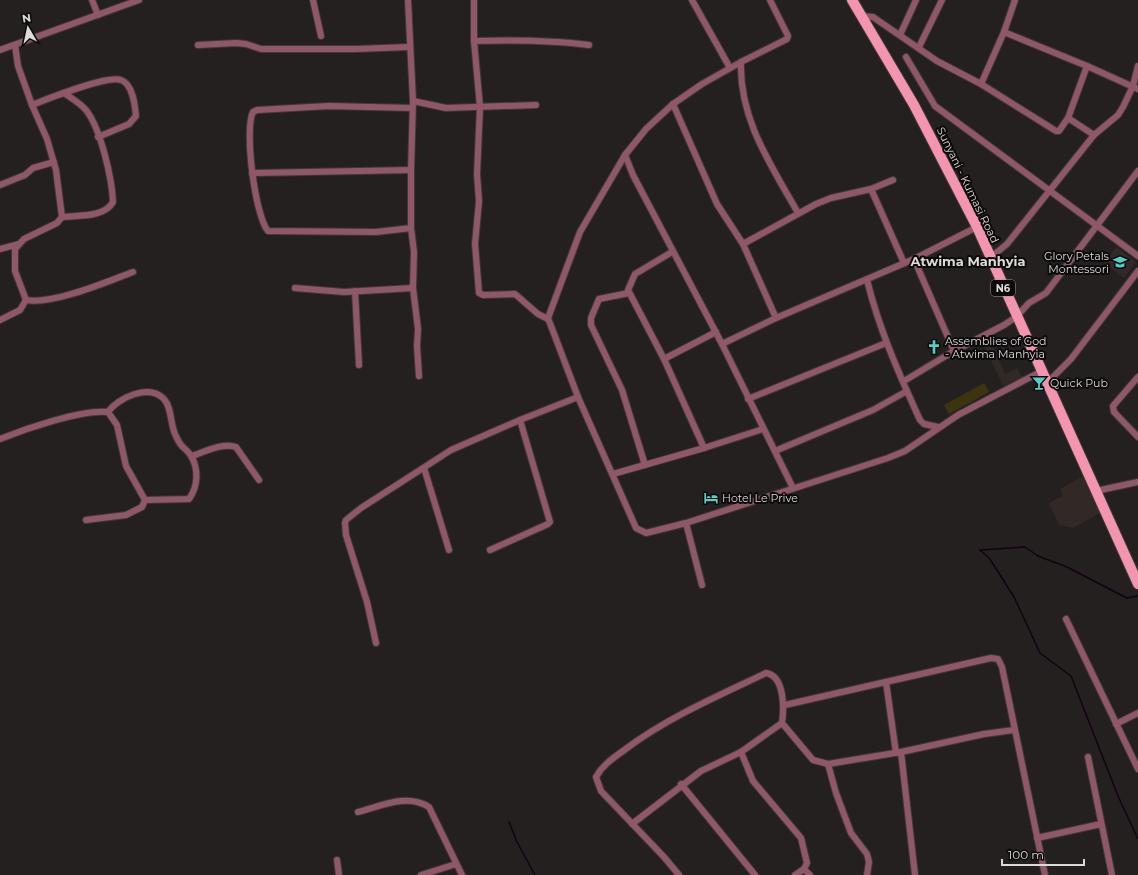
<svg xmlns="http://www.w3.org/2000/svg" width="1138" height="875" viewBox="0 0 1138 875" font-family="Montserrat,sans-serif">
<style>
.built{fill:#322927}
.green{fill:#3d340d}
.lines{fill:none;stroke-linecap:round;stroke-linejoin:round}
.stream{stroke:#140013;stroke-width:1.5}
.minor-casing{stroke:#3e3a39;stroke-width:8}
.primary-casing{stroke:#3e3a39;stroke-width:12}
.minor{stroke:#905767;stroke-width:6}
.primary{stroke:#f395af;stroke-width:10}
.labels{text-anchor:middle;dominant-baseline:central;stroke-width:4;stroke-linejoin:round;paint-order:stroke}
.shield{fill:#0c0a0a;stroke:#9e9c9c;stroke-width:1}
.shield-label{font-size:10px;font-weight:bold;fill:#dddada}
.street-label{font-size:11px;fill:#dddada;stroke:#0c0a0a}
.poi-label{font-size:11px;fill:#dddada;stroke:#0c0a0a;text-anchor:start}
.quarter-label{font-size:13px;font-weight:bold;fill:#dddada;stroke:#0c0a0a}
</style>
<rect width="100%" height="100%" fill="#24201f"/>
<g class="built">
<polygon points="1116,247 1136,262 1124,278 1104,263"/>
<polygon points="989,338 1005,374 1017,368 1022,377 1003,386 982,341"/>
<polygon points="1083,476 1100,513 1073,528 1059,525 1049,503 1063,496 1060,489"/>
</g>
<polygon class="green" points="984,383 989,392 949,414 944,405"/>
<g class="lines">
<g class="stream">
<polyline points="980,550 990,559 1014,597 1040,653 1071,676 1118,796 1138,839"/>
<polyline points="980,550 1025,547 1038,556 1067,567 1119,594 1127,598 1138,596"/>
<polyline points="509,822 517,842 535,875"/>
</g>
<defs>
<g id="minor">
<polyline points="92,0 98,15"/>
<polyline points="313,0 321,36"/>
<polyline points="408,0 413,101 411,170 411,228 414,252 413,288 418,329 417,346 419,376"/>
<polyline points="474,0 474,41 480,107 477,174 479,201 475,244 479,293 483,295 515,294 538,314 548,319"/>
<polyline points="692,0 730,68"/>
<polyline points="770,0 788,36 787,39 741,62 702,84 673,104 646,129 625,155 580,232 548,318 578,397 636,528 646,533 686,523 888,458 905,451 958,415 1042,371"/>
<polyline points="861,16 873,17 937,61 981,84 1056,131 1059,131 1068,118 1087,66"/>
<polyline points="1004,32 1087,66 1138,89"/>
<polyline points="900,35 916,0"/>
<path d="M 474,41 C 513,40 550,40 589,45"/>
<path d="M 15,45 L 18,66 L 32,105 L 47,139 L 56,170 L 62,217 L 57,223 L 24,239 L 15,249 L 15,271 L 26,300 C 53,305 106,282 133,272"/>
<polyline points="198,45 236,43 246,44 261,49 356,49 409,47"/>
<polyline points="919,47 942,0"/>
<polyline points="0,50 139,0"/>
<polyline points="906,57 935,106 1138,256"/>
<path d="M 741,62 C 739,119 771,165 798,213"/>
<polyline points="981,84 1004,32 1015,0"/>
<polyline points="413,101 446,108 536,105"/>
<polyline points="673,104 717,204 743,244 776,318"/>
<path d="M 32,105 C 47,99 108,75 121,80 C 133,84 135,106 136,116 L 129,124 L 98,137"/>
<polyline points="1068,118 1094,135"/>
<polyline points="625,155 633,175 722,344 793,488"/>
<polyline points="252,173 411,170"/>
<polyline points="0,185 25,175 33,168 54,162"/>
<polyline points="871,189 904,263"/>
<path d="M 62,217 C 78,215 104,218 113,202 C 112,179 101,129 86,110 C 80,103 71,98 64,93"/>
<path d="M 411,228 L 376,232 L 268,231 C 255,216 244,129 253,112 L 257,110 L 329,106 L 412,108"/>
<polyline points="743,244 816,204 831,198 871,189 893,180"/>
<polyline points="0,249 19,244"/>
<polyline points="672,252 635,274 628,290 664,359 704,448"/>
<polyline points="990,258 1007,244 1094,135 1118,115 1123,107 1133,86 1138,66"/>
<polyline points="914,259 954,351"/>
<path d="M 867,280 C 879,329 899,374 920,420 L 924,424 L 938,427"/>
<polyline points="295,288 344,292 413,288"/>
<polyline points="355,291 359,365"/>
<polyline points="629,293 599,299 591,318 591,325 622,390 645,465"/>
<polyline points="0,320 20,310 26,300"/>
<polyline points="722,344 776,318 914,259 977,227"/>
<polyline points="664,359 716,332"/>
<polyline points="1138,377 1113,406 1114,412 1138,437"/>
<polyline points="904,381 954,351 1004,325 1016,317 1029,303 1046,293 1138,171"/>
<polyline points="1047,383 1071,359 1138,271"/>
<polyline points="748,399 886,343"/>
<path d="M 108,412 C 118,398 149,383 164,399 C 172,408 170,423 175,434 C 177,438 179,444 183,447 C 186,450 189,452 191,456 C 199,469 198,487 189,499 L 145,500"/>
<path d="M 0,439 C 25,429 82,409 108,412 L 117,425 L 126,466 L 145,500"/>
<polyline points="775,451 873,410 907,391"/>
<path d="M 192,456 C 204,452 223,442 236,447 L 259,480"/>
<polyline points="424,468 449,550"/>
<polyline points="613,474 704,448 763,429"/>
<polyline points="1096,491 1138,482"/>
<polyline points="86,520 126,515 142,507 145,500"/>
<polyline points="686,523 702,585"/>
<polyline points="490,550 548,524 550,522 520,420"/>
<polyline points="1066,619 1138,769"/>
<polyline points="376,643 367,602 346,535 345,523 346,520 361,508 451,450 520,420 578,397"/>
<polyline points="886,682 896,753"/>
<polyline points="785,705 991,658 998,659 1002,667 1045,875"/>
<polyline points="782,723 813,760 828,764 901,752 984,734 1014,730"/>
<polyline points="1116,724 1138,713"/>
<polyline points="741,752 753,781 801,838 807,863 804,869 795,875"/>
<polyline points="901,752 915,875"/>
<polyline points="1088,757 1112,875"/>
<polyline points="828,764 836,793 851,833 867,854 869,862 867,875"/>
<polyline points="681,784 755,875"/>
<path d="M 358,812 C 381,806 407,793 429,807 L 462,875"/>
<path d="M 632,824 L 701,771 L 741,752 L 782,723 C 784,709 785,676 766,673 C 718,696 669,717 627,748 C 615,757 603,764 596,777 L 601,791 L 664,857 L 679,875"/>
<polyline points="1037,838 1101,824"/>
<polyline points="337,860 339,875"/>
<polyline points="804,869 810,875"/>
<polyline points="421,875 456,864"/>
</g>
<polyline id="primary" points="852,0 914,105 977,227 1138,584"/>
</defs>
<use href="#minor" class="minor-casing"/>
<use href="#primary" class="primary-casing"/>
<use href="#minor" class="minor"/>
<use href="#primary" class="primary"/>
</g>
<defs>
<symbol id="school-bare" viewBox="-9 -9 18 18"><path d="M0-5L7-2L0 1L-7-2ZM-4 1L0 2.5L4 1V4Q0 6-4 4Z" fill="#55cec6" stroke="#0c0a0a" stroke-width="2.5" paint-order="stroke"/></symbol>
<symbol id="church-bare" viewBox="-9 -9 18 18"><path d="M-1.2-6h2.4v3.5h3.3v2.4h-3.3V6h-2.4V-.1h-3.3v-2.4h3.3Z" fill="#55cec6" stroke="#0c0a0a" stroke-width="2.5" paint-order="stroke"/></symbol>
<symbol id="bar-bare" viewBox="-9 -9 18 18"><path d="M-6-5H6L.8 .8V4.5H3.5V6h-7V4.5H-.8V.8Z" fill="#55cec6" stroke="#0c0a0a" stroke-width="2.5" paint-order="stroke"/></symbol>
<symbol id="hotel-bare" viewBox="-9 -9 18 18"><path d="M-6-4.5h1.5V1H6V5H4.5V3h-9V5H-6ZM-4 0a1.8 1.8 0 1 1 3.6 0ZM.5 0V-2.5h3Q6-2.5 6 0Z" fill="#55cec6" stroke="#0c0a0a" stroke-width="2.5" paint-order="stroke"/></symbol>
</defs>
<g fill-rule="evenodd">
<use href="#school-bare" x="1110" y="252" width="20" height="20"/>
<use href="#church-bare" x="924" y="337" width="20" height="20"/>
<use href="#bar-bare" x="1029" y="373" width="20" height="20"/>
<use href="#hotel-bare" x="701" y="488" width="20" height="20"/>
</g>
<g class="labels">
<rect class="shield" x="991" y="280" width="24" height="16" rx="3"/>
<g class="shield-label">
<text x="1003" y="288">N6</text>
</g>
<g class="street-label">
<text transform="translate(968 185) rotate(64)">Sunyani - Kumasi Road</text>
</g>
<g class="poi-label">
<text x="1109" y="256" text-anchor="end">Glory Petals<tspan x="1109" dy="13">Montessori</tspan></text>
<text x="945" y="341">Assemblies of God<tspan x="945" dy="13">- Atwima Manhyia</tspan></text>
<text x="1050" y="383">Quick Pub</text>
<text x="722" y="498">Hotel Le Prive</text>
</g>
<g class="quarter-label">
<text x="968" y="261">Atwima Manhyia</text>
</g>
</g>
<g transform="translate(28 28) rotate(351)" stroke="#0c0a0a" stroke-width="3" paint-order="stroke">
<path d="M0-3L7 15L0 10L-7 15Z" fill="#dddada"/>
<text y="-6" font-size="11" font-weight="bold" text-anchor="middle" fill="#dddada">N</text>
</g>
<path d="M1002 859v6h82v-6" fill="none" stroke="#dddada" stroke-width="2"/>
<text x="1008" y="859" font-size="12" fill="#dddada" stroke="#0c0a0a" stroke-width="3" paint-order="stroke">100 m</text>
</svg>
